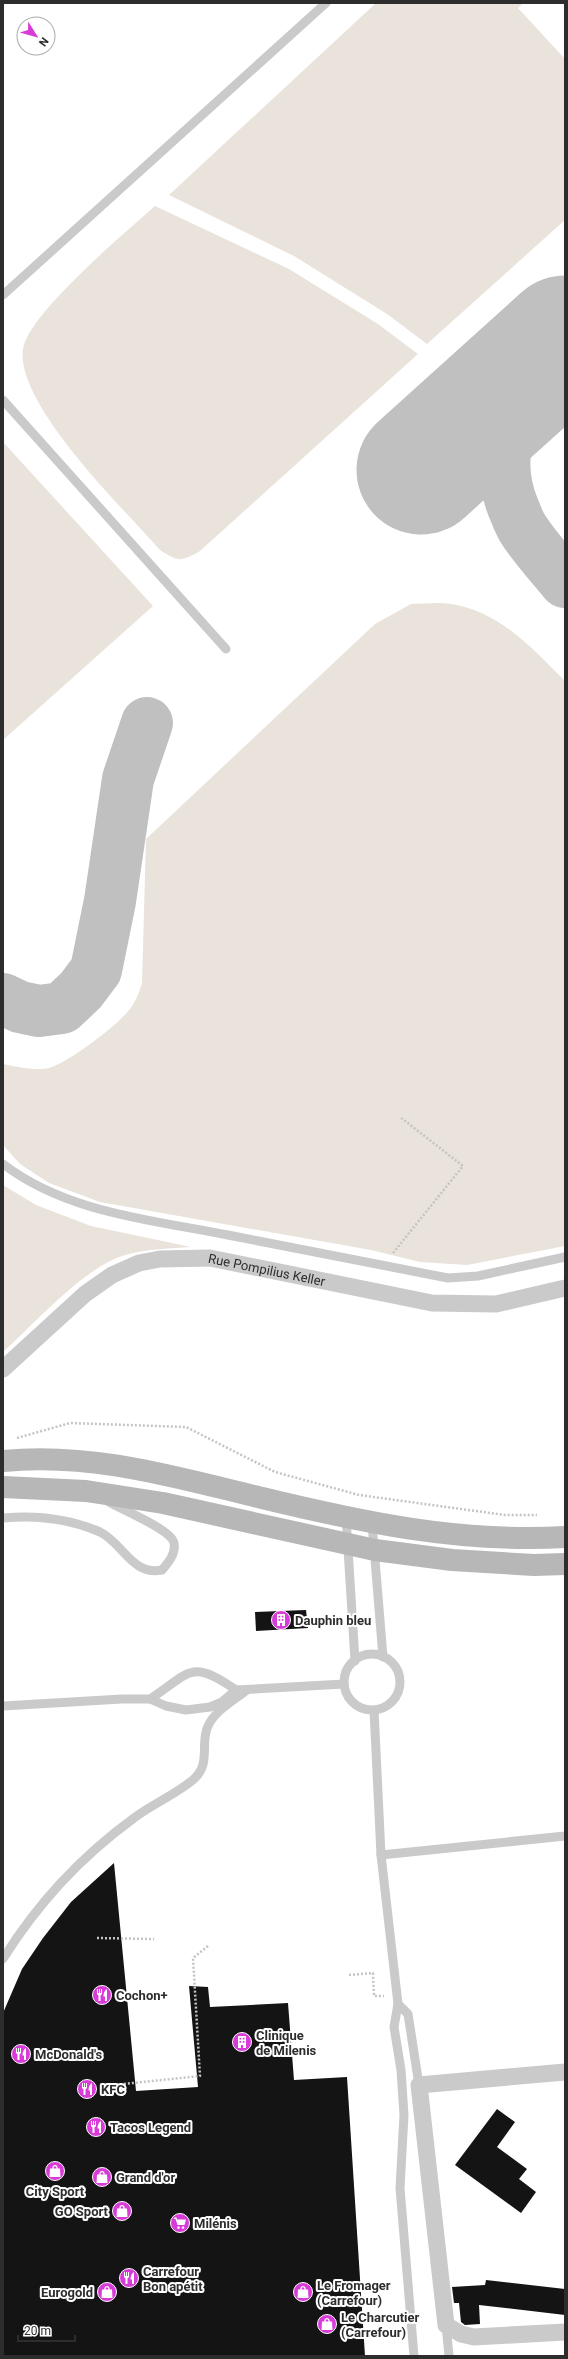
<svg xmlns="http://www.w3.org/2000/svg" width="568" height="2359" viewBox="0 0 568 2359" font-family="Roboto,sans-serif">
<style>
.green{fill:#eae3db}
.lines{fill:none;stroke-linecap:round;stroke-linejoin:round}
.taxiway{stroke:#c0c0c0;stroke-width:52}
.runway{stroke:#c0c0c0;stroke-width:129}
.building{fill:#141414}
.path{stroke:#c4c4c4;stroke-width:2.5;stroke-dasharray:2 2;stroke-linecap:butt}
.service{stroke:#cacaca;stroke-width:9}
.minor{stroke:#cacaca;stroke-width:17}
.secondary{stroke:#b7b7b7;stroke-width:22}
.labels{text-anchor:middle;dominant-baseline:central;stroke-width:4;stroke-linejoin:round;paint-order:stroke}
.street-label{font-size:13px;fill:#2d2d2d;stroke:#fff}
.poi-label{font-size:13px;font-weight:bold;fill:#2d2d2d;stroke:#fff;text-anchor:start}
</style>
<rect width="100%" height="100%" fill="#fff"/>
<g class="green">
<polygon points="376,3 523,3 518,8 565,59 565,220 427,344 387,314 294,256 169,195"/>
<path d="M 155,206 L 289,269 L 378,324 L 418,354 L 200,551 C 181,562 178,562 160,550 C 125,510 15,404 23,349 C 29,313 125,233 155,206 Z"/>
<polygon points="3,442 153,606 3,740"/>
<path d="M 411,604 C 424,604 438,602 451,604 C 499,611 532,648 565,681 L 565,1246 L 467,1265 L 420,1262 L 371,1250 L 100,1202 L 49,1183 L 20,1164 L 3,1145 L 3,1064 C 18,1067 38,1072 52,1067 C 71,1060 117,1026 129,1010 C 136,1001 139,993 142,983 L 146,839 L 375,624 Z"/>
<path d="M 3,1185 L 36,1205 L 91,1226 L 191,1247 C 164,1249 134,1249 110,1261 C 73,1280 34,1324 3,1352 Z"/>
</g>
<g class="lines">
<g class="taxiway">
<path d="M 547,356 C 516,403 490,450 513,507 C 516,514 519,523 523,529 C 535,548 551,565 565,582"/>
<polyline points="3,999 20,1007 39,1011 62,1008 81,990 96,970 110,901 128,779 147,723"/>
</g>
<polyline class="runway" points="421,470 565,340"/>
</g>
<g class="building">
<polygon points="306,1610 308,1628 256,1631 255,1612"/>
<polygon points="114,1863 136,2091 198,2087 189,1986 208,1987 210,2007 288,2003 294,2080 347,2077 365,2356 3,2356 3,2013 22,1969 43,1938 71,1902"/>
<polygon points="497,2109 515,2122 497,2147 527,2169 519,2179 536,2192 521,2213 455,2165"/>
<polygon points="486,2280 565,2289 565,2315 479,2305 480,2324 465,2325 461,2322 459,2303 454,2303 452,2287 485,2285"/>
</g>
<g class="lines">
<g class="path">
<polyline points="393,1253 463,1166 400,1117"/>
<polyline points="17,1438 70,1423 186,1427 275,1472 359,1495 505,1515 537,1515"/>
<polyline points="97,1938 154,1939"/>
<polyline points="349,1975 373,1973 374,1996 384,1996"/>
<polyline points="104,2086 200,2076 193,1958 208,1946"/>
</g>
<g class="service">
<polyline points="3,295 326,3"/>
<polyline points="3,400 226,649"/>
<path d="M 3,1164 C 67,1213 152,1220 228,1235 C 301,1249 374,1264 448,1278 L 478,1276 L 565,1257"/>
<polyline points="346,1517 355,1661"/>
<path d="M 3,1518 C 35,1515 70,1519 100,1532 C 123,1543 132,1576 162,1570 C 168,1563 176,1554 174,1543 C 172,1530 121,1509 109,1502"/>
<polyline points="372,1523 383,1657"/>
<circle cx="372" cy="1682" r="28"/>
<path d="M 150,1699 C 190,1673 190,1658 236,1690"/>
<polyline points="3,1706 122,1699 150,1699 166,1706 186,1710 210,1707 222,1702 236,1690 344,1684"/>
<polyline points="374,1710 381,1855 398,2004 394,2027 401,2070 404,2115 400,2188 414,2356"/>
<polyline points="381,1855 565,1836"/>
<path d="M 3,1959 C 37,1904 82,1856 134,1818 C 152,1804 179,1793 195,1778 C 209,1764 202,1749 206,1732 C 210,1713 233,1701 247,1690"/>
<polyline points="398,2004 408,2014 419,2085"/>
<polyline points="446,2325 449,2356"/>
</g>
<g class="minor">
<path id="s1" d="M 3,1369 L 85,1294 L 112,1275 L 139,1263 L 160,1259 L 210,1258 L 432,1303 L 496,1304 L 565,1288"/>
<polyline points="565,2072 419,2085 446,2325 461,2334 474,2337 565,2332"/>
</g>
<g class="secondary">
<path d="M 3,1461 C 90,1452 175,1477 258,1497 C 361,1522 458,1543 565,1537"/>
<polyline points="3,1487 86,1491 163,1503 375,1550 452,1560 534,1565 565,1564"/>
</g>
</g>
<defs>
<symbol id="building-disc" viewBox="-11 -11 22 22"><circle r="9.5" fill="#d83bd8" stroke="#fff"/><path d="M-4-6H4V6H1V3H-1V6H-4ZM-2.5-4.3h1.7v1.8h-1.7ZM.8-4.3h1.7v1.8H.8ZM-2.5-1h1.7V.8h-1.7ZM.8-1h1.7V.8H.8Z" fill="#fff"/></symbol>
<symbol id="restaurant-disc" viewBox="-11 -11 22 22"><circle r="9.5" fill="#d83bd8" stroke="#fff"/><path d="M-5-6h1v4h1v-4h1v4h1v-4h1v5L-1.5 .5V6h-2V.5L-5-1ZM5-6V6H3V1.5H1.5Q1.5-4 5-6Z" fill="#fff"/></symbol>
<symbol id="shop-disc" viewBox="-11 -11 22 22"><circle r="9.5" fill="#d83bd8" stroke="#fff"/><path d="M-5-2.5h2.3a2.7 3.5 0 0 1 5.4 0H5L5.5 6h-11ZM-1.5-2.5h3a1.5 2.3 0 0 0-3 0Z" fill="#fff"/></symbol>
<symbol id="supermarket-disc" viewBox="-11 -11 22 22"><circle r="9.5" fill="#d83bd8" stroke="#fff"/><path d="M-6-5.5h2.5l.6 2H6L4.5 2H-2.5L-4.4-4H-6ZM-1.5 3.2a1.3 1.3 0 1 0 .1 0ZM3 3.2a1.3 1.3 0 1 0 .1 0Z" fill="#fff"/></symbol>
</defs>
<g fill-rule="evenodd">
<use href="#building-disc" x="270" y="1609" width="22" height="22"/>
<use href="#restaurant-disc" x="91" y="1984" width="22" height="22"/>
<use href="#building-disc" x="231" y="2031" width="22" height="22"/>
<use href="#restaurant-disc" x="10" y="2043" width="22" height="22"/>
<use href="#restaurant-disc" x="76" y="2078" width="22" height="22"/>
<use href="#restaurant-disc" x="85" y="2116" width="22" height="22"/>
<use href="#shop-disc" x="44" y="2160" width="22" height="22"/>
<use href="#shop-disc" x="91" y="2166" width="22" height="22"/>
<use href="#shop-disc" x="111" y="2200" width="22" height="22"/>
<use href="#supermarket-disc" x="169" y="2212" width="22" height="22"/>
<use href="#restaurant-disc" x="118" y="2267" width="22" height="22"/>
<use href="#shop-disc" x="96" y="2281" width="22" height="22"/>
<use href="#shop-disc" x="292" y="2281" width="22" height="22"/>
<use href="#shop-disc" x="316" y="2313" width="22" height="22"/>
</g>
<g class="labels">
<g class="street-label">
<text stroke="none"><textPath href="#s1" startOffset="303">Rue Pompilius Keller</textPath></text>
</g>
<g class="poi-label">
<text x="295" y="1620">Dauphin bleu</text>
<text x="116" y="1995">Cochon+</text>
<text x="256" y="2035">Clinique<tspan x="256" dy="15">de Milenis</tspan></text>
<text x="35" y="2054">McDonald's</text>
<text x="101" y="2089">KFC</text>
<text x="110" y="2127">Tacos Legend</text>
<text x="116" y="2177">Grand d'or</text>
<text x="55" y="2191" text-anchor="middle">City Sport</text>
<text x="108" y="2211" text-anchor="end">GO Sport</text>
<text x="194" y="2223">Milénis</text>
<text x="143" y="2271">Carrefour<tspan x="143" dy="15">Bon apétit</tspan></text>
<text x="317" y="2285">Le Fromager<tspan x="317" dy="15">(Carrefour)</tspan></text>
<text x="93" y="2292" text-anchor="end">Eurogold</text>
<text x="341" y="2317">Le Charcutier<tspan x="341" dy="15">(Carrefour)</tspan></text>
</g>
</g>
<rect width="568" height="2359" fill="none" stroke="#2d2d2d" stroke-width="8"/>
<g transform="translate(36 36) rotate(127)"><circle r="19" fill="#ffffff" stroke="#ababab"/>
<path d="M0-3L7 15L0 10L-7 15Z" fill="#d83bd8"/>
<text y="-6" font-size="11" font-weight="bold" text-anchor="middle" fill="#2d2d2d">N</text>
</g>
<path d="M18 2335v6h57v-6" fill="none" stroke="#2d2d2d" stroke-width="2"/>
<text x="24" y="2335" font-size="12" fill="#2d2d2d" stroke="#ffffff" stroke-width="3" paint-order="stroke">20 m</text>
</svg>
